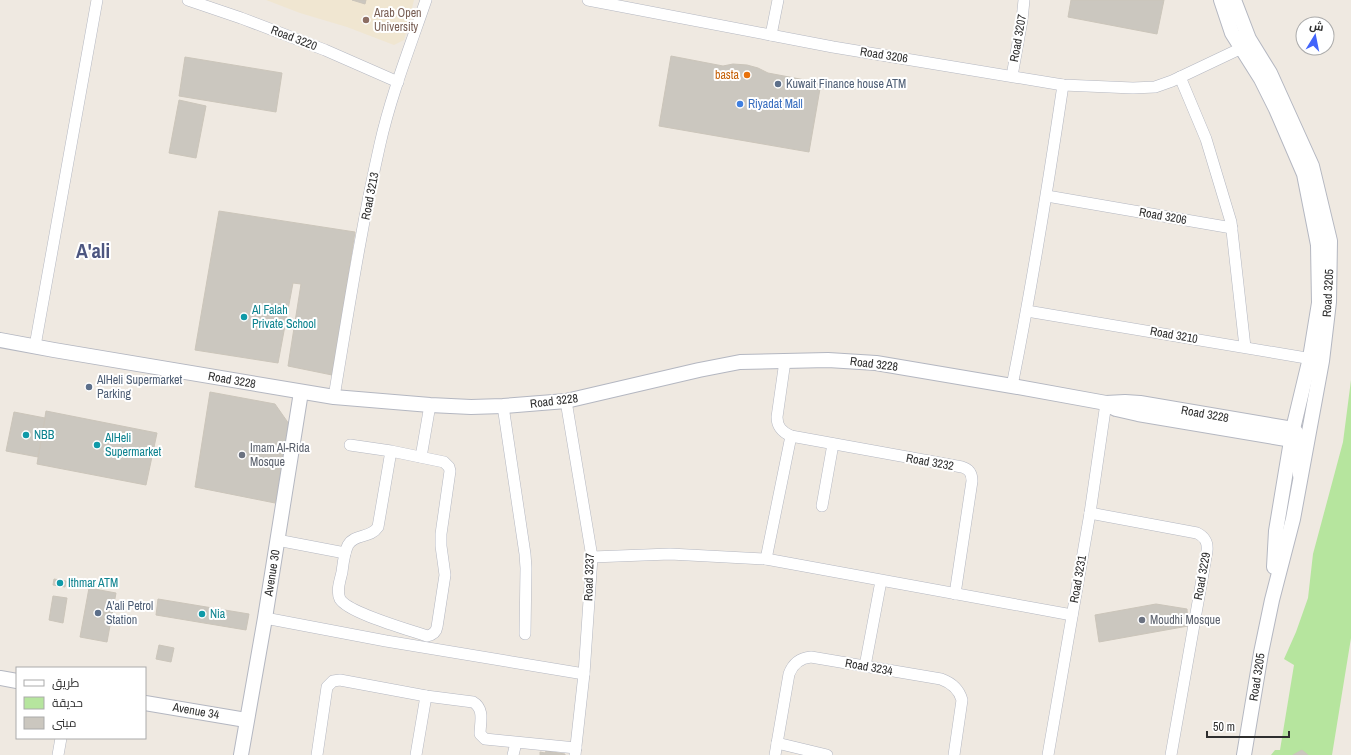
<svg xmlns="http://www.w3.org/2000/svg" width="1351" height="755" viewBox="0 0 1351 755" font-family="'Archivo Narrow',Cairo,sans-serif">
<style>
.education{fill:#f0e6d1}
.green{fill:#b6e59e}
.building{fill:#cbc7bf;stroke:#cbc5ba}
.lines{fill:none;stroke-linecap:round;stroke-linejoin:round}
.minor-casing{stroke:#b4b7c1;stroke-width:12}
.tertiary-casing{stroke:#b4b7c1;stroke-width:16}
.minor{stroke:#fff;stroke-width:11}
.tertiary{stroke:#fff;stroke-width:14}
.education-dot{fill:#8d6e63;stroke:#fff;stroke-width:1.5}
.food-dot{fill:#e8710a;stroke:#fff;stroke-width:1.5}
.service-dot{fill:#5c6f8a;stroke:#fff;stroke-width:1.5}
.shop-dot{fill:#3f7fe0;stroke:#fff;stroke-width:1.5}
.culture-dot{fill:#0f9aa8;stroke:#fff;stroke-width:1.5}
.worship-dot{fill:#6b7280;stroke:#fff;stroke-width:1.5}
.labels{text-anchor:middle;dominant-baseline:central;stroke-width:4;stroke-linejoin:round;paint-order:stroke}
.education-label{font-size:12px;fill:#785e54;stroke:#fff;text-anchor:start}
.street-label{font-size:12px;fill:#2e2e2e;stroke:#fff}
.food-label{font-size:12px;fill:#c56008;stroke:#fff;text-anchor:end}
.service-label{font-size:12px;fill:#4e5e75;stroke:#fff;text-anchor:start}
.shop-label{font-size:12px;fill:#366cbe;stroke:#fff;text-anchor:start}
.culture-label{font-size:12px;fill:#0d838f;stroke:#fff;text-anchor:start}
.worship-label{font-size:12px;fill:#5b616d;stroke:#fff;text-anchor:start}
.town-label{font-size:20px;font-weight:bold;fill:#4d5680;stroke:#fff}
</style>
<rect width="100%" height="100%" fill="#efe9e1"/>
<polygon class="education" points="266,0 414,0 404,40 394,45 347,27 300,13"/>
<polygon class="green" points="1351,380 1351,638 1332,755 1271,755 1275,750 1280,750 1294,665 1284,659 1296,632 1308,598 1313,554 1343,442"/>
<g class="building">
<polygon points="352,0 366,0 365,4"/>
<polygon points="1071,0 1164,0 1157,34 1068,17"/>
<polygon points="671,56 723,66 733,64 747,65 758,68 768,73 821,83 809,152 659,126"/>
<polygon points="185,57 282,73 276,112 179,96"/>
<polygon points="179,100 206,106 196,158 169,153"/>
<polygon points="219,211 355,232 332,375 288,366 301,284 293,283 278,363 195,350"/>
<polygon points="210,392 275,404 289,424 275,503 195,487"/>
<polygon points="46,411 157,433 146,485 37,464"/>
<polygon points="14,412 45,418 38,457 6,451"/>
<polygon points="54,579 66,581 65,587 53,585"/>
<polygon points="89,588 116,593 107,642 80,637"/>
<polygon points="53,596 67,598 63,623 49,620"/>
<polygon points="158,599 249,614 246,630 156,615"/>
<polygon points="1156,604 1187,609 1188,626 1099,642 1095,615"/>
<polygon points="159,645 174,648 171,662 156,659"/>
<polygon points="1302,750 1308,755 1293,755"/>
<polygon points="546,751 565,754 565,755 540,755 540,752 545,753"/>
</g>
<g class="lines">
<defs>
<g id="minor">
<polyline points="188,0 241,18 325,50 398,82"/>
<polyline points="588,0 833,47 1063,85 1133,88 1155,87 1172,81 1248,45"/>
<polyline points="771,35 778,0"/>
<polyline points="1012,76 1022,20 1024,0"/>
<polyline points="1180,77 1206,139 1231,222 1245,347"/>
<polyline points="1047,196 1232,228"/>
<polyline points="1027,311 1318,360"/>
<polyline points="35,346 97,0"/>
<path d="M 785,361 L 777,417 C 777,427 782,432 791,436 L 962,467 C 969,469 972,473 972,481 L 955,594"/>
<path d="M 1012,386 C 1032,286 1048,186 1063,85"/>
<path d="M 334,397 C 348,313 361,228 380,144 C 391,95 410,47 426,0"/>
<polyline points="566,401 592,557 584,674 575,755"/>
<polyline points="503,406 525,554 526,568 525,634"/>
<path d="M 350,445 L 391,451 L 444,462 L 449,467 L 450,471 L 441,534 L 441,546 L 445,575 L 437,627 C 436,633 432,635 427,636 C 410,630 348,613 340,599 C 336,591 340,581 342,572 C 343,564 344,553 348,545 C 355,533 370,539 378,527 L 391,451"/>
<polyline points="421,457 430,405"/>
<polyline points="822,506 833,444"/>
<path d="M 1090,513 L 1197,533 C 1205,537 1208,542 1207,551 L 1171,755"/>
<polyline points="277,540 345,553"/>
<polyline points="592,557 670,554 766,559 1072,615"/>
<polyline points="766,559 791,436"/>
<polyline points="265,618 386,641 584,674"/>
<polyline points="865,666 881,581"/>
<polyline points="777,743 827,755"/>
<polyline points="58,755 61,738"/>
<path d="M 317,755 L 327,687 L 333,681 L 340,680 L 426,696 L 473,702 C 485,709 480,723 480,734 L 485,739 L 576,748"/>
<polyline points="416,755 426,696"/>
<polyline points="513,755 516,743"/>
<path d="M 775,755 L 789,674 C 793,663 800,658 811,657 L 941,679 C 952,683 959,689 962,700 L 954,755"/>
<polyline points="1048,755 1090,513 1106,403"/>
</g>
<g id="tertiary">
<polyline points="1221,0 1232,33 1261,79 1276,109 1304,174 1318,245 1319,303 1310,358 1293,429 1276,531 1274,567"/>
<polyline points="1234,0 1249,39 1270,73 1312,166 1330,241 1329,302 1322,361 1293,519 1272,600 1261,653 1244,755"/>
<path d="M 0,340 L 54,350 L 334,397 L 430,405 L 471,407 L 503,406 L 566,401 L 699,370 L 740,362 L 828,360 L 876,363 L 1012,386 L 1106,403 L 1125,402 L 1140,403 L 1293,429 C 1306,441 1298,459 1300,475"/>
<polyline points="1108,405 1116,409 1138,414 1292,440 1299,438"/>
<polyline points="0,678 17,681"/>
<polyline points="145,703 246,720"/>
<polyline points="241,755 265,618 301,392"/>
</g>
</defs>
<use href="#minor" class="minor-casing"/>
<use href="#tertiary" class="tertiary-casing"/>
<use href="#minor" class="minor"/>
<use href="#tertiary" class="tertiary"/>
</g>
<circle class="education-dot" cx="366" cy="20" r="4"/>
<circle class="food-dot" cx="747" cy="75" r="4"/>
<g class="service-dot">
<circle cx="778" cy="84" r="4"/>
<circle cx="89" cy="387" r="4"/>
<circle cx="98" cy="613" r="4"/>
</g>
<circle class="shop-dot" cx="740" cy="104" r="4"/>
<g class="culture-dot">
<circle cx="244" cy="317" r="4"/>
<circle cx="26" cy="435" r="4"/>
<circle cx="97" cy="445" r="4"/>
<circle cx="60" cy="583" r="4"/>
<circle cx="202" cy="614" r="4"/>
</g>
<g class="worship-dot">
<circle cx="242" cy="455" r="4"/>
<circle cx="1142" cy="620" r="4"/>
</g>
<g class="labels">
<g class="education-label">
<text x="374" y="13">Arab Open<tspan x="374" dy="14">University</tspan></text>
</g>
<g class="street-label">
<text transform="translate(294 38) rotate(21)">Road 3220</text>
<text transform="translate(1018 38) rotate(-80)">Road 3207</text>
<text transform="translate(884 55) rotate(9)">Road 3206</text>
<text transform="translate(370 196) rotate(-79)">Road 3213</text>
<text transform="translate(1163 216) rotate(10)">Road 3206</text>
<text transform="translate(1328 293) rotate(-87)">Road 3205</text>
<text transform="translate(1174 335) rotate(10)">Road 3210</text>
<text transform="translate(874 364) rotate(7)">Road 3228</text>
<text transform="translate(232 380) rotate(10)">Road 3228</text>
<text transform="translate(554 401) rotate(-7)">Road 3228</text>
<text transform="translate(1205 414) rotate(10)">Road 3228</text>
<text transform="translate(930 462) rotate(10)">Road 3232</text>
<text transform="translate(272 573) rotate(-81)">Avenue 30</text>
<text transform="translate(1202 576) rotate(-80)">Road 3229</text>
<text transform="translate(589 577) rotate(-88)">Road 3237</text>
<text transform="translate(1078 579) rotate(-80)">Road 3231</text>
<text transform="translate(869 667) rotate(10)">Road 3234</text>
<text transform="translate(1257 677) rotate(-81)">Road 3205</text>
<text transform="translate(196 711) rotate(10)">Avenue 34</text>
</g>
<g class="food-label">
<text x="739" y="75">basta</text>
</g>
<g class="service-label">
<text x="786" y="84">Kuwait Finance house ATM</text>
<text x="97" y="380">AlHeli Supermarket<tspan x="97" dy="14">Parking</tspan></text>
<text x="106" y="606">A'ali Petrol<tspan x="106" dy="14">Station</tspan></text>
</g>
<g class="shop-label">
<text x="748" y="104">Riyadat Mall</text>
</g>
<g class="culture-label">
<text x="252" y="310">Al Falah<tspan x="252" dy="14">Private School</tspan></text>
<text x="34" y="435">NBB</text>
<text x="105" y="438">AlHeli<tspan x="105" dy="14">Supermarket</tspan></text>
<text x="68" y="583">Ithmar ATM</text>
<text x="210" y="614">Nia</text>
</g>
<g class="worship-label">
<text x="250" y="448">Imam Al-Rida<tspan x="250" dy="14">Mosque</tspan></text>
<text x="1150" y="620">Moudhi Mosque</text>
</g>
<g class="town-label">
<text x="93" y="250">A'ali</text>
</g>
</g>
<rect x="16" y="667" width="130" height="72" fill="#ffffff" stroke="#ababab"/>
<rect x="24" y="680" width="20" height="6" fill="#ffffff" stroke="#ababab"/>
<text x="52" y="687" font-size="12" fill="#2e2e2e">طريق</text>
<rect x="24" y="697" width="20" height="12" fill="#b6e59e" stroke="#ababab"/>
<text x="52" y="707" font-size="12" fill="#2e2e2e">حديقة</text>
<rect x="24" y="717" width="20" height="12" fill="#cbc7bf" stroke="#ababab"/>
<text x="52" y="727" font-size="12" fill="#2e2e2e">مبنى</text>
<g transform="translate(1315 36) rotate(10)"><circle r="19" fill="#ffffff" stroke="#ababab"/>
<path d="M0-3L7 15L0 10L-7 15Z" fill="#4264fb"/>
<text y="-6" font-size="11" font-weight="bold" text-anchor="middle" fill="#2e2e2e">ش</text>
</g>
<path d="M1207 731v6h82v-6" fill="none" stroke="#2e2e2e" stroke-width="2"/>
<text x="1213" y="731" font-size="12" fill="#2e2e2e" stroke="#ffffff" stroke-width="3" paint-order="stroke">50 m</text>
</svg>
